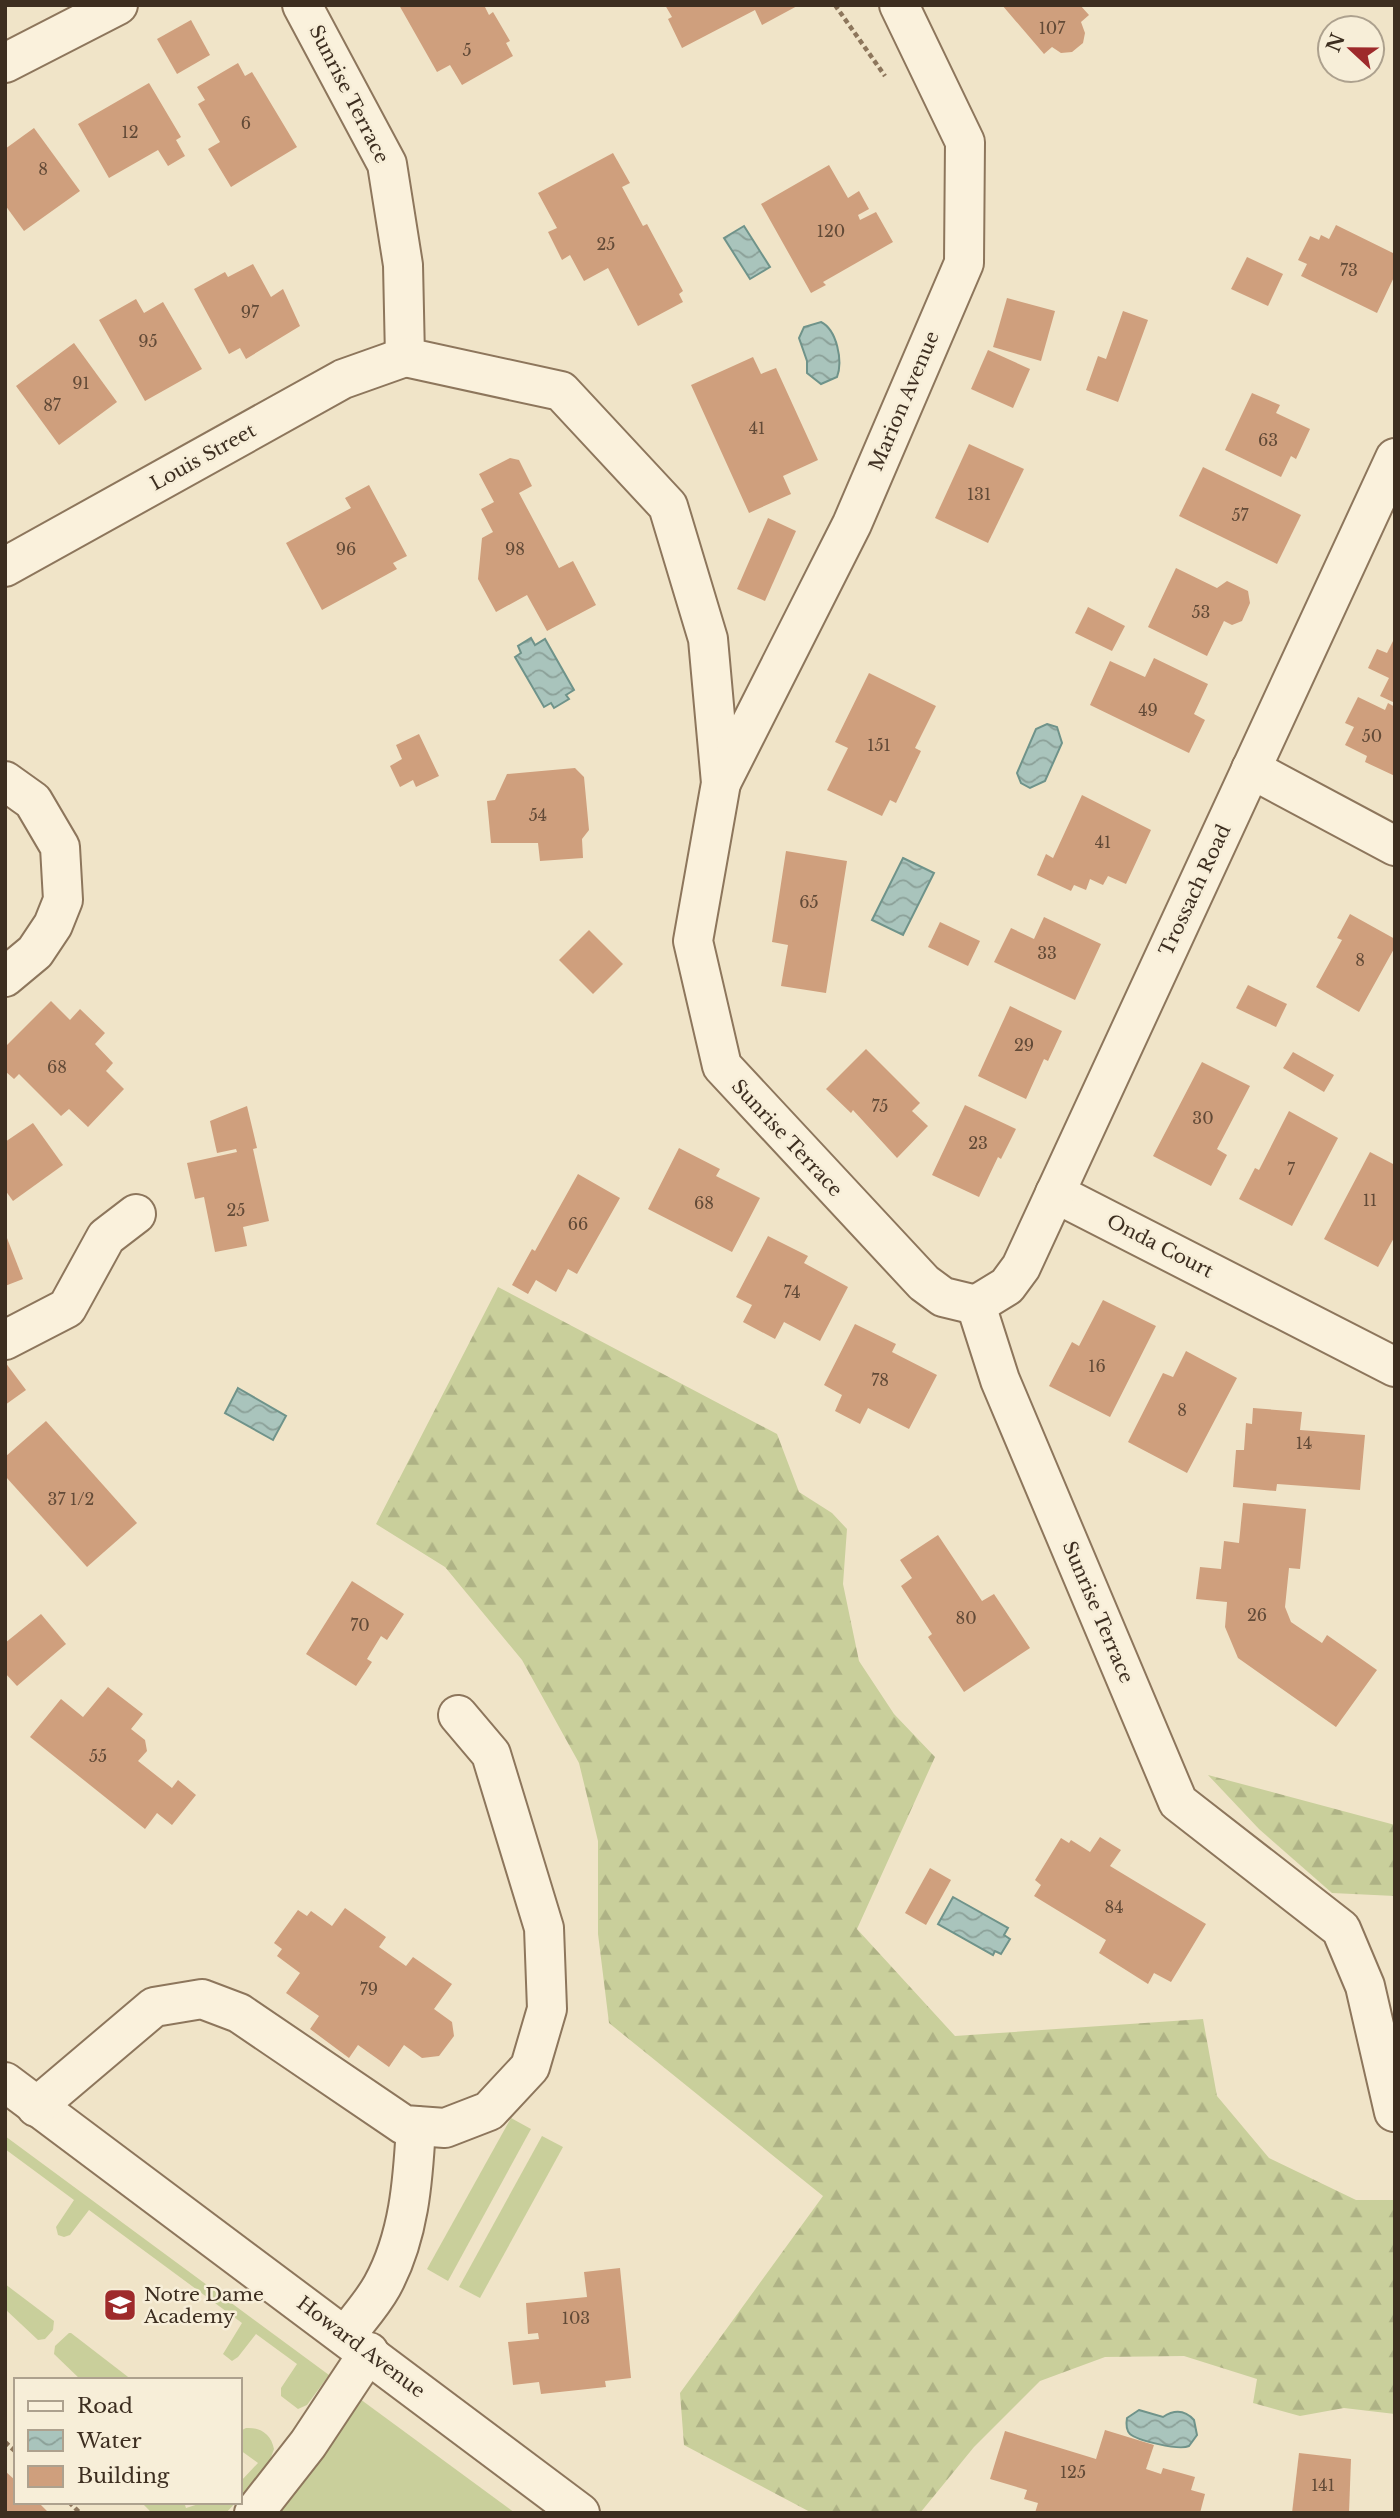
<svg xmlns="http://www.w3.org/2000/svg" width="1400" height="2518" viewBox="0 0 1400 2518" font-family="'Libre Baskerville',serif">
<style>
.grass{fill:#c9cf9b}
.forest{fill:url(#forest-firs)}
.water{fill:url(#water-waves);stroke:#6f938a;stroke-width:2}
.building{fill:#cf9f7d}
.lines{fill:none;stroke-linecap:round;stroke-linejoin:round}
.minor-casing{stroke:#8d765c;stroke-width:42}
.path{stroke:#8d765c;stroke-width:4.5;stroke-dasharray:5 3.5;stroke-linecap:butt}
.minor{stroke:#faf1dc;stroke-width:38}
.labels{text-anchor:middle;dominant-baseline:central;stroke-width:5;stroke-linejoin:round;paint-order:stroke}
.number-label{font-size:16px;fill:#624a37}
.street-label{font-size:19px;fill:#3d2e20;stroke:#f7eed8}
.poi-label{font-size:19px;fill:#3d2e20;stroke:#f7eed8;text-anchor:start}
</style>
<defs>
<pattern id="forest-firs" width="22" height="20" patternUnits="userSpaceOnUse" patternTransform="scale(1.75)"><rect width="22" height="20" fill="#c9cf9b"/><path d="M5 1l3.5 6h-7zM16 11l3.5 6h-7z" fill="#aeb285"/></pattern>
<pattern id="water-waves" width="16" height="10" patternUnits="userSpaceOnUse" patternTransform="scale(1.75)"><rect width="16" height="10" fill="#a9c4bc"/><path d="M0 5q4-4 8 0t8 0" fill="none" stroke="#8ba098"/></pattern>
</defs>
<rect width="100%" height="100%" fill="#f0e4c8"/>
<g class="grass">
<polygon points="511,2118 531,2129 448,2281 427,2269"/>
<polygon points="5,2136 329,2375 307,2405 298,2409 281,2396 281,2388 297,2364 256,2334 238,2357 232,2361 223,2354 242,2323 89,2210 70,2235 64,2237 58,2235 56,2227 74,2200 5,2149"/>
<polygon points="542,2136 563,2147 480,2298 459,2287"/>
<polygon points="5,2284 54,2321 53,2330 45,2339 38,2340 5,2309"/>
<polygon points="69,2333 71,2333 132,2380 81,2380 54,2354 55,2346"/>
<polygon points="360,2399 515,2513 280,2513"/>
<path d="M 246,2428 C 260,2427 271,2434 274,2449 L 270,2460 L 240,2498 L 240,2482 L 258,2463 L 240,2450 L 240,2431 Z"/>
<polygon points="141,2502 184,2502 186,2508 205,2502 236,2502 226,2513 152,2513"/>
</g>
<g class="forest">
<polygon points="498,1287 777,1434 799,1492 832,1513 847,1529 843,1584 859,1661 894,1714 935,1757 857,1929 955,2036 1203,2019 1217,2096 1269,2158 1356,2200 1395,2200 1395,2414 1344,2408 1300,2416 1253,2403 1257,2379 1184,2356 1105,2357 1040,2381 974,2447 920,2513 812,2513 684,2445 680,2393 823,2196 609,2023 598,1934 598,1841 579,1763 522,1660 445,1567 376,1524"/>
<polygon points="1208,1775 1395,1825 1395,1896 1332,1893 1259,1829"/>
</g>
<g class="water">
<polygon points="744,226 770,267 750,279 724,238"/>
<path d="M 821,322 C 837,330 843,361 837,377 L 821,384 L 807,373 L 807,361 L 799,338 L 804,327 Z"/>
<polygon points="531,638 535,645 545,639 574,690 566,695 569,699 554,708 551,703 544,707 515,657 521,653 518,646"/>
<polygon points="1047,724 1057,727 1062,743 1045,781 1030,788 1021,783 1017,773 1036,729"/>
<polygon points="903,858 934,873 903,935 872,920"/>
<polygon points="238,1388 286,1416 273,1440 225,1413"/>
<polygon points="953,1897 1008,1928 1004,1935 1010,1939 1001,1954 995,1951 993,1955 938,1924"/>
<path d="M 1139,2410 L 1163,2417 C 1175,2409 1185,2410 1194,2420 L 1197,2435 L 1189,2446 C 1179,2451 1137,2440 1130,2434 C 1126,2430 1126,2424 1127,2418 Z"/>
</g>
<g class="building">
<polygon points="399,5 484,5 489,15 493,12 510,41 506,43 513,56 462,85 450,65 437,72"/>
<polygon points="665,5 799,5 762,25 755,10 682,48 668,19 672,17"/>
<polygon points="1002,5 1080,5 1089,15 1081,22 1085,33 1083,43 1072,52 1061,53 1052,47 1044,54"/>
<polygon points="191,20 210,55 177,74 157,39"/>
<polygon points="238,63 245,76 252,72 297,147 231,187 208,149 220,142 198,104 205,100 197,87"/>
<polygon points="149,83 181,137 176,140 185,156 168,166 158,150 109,178 78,124"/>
<polygon points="34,128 80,191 24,231 5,205 5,149"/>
<polygon points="613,153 630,183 622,187 643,226 647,224 683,291 679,294 683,302 638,326 608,268 584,281 570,255 562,260 548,232 557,228 538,193"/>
<polygon points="829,165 848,198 859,191 869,209 858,215 860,220 876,212 893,242 823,282 826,285 811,293 761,204"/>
<polygon points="1336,225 1395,254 1395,275 1377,313 1301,276 1307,264 1298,260 1310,236 1319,240 1321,235 1329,239"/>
<polygon points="1247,257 1283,274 1268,306 1231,289"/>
<polygon points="253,264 271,297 283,289 300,326 246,359 240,348 229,354 194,289 225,272 228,277"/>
<polygon points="1007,298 1055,311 1041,361 993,347"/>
<polygon points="136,299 144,313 163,302 202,369 145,401 99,320"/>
<polygon points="1123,311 1148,320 1118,402 1086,390 1098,356 1106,359"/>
<polygon points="74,343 117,402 59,445 16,386"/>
<polygon points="988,350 1030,369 1013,408 971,389"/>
<polygon points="753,357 761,374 776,368 818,460 783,476 791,494 749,513 691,385"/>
<polygon points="1252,393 1280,405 1276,413 1310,429 1296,459 1291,456 1281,477 1225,450"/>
<polygon points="969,444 1024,469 988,543 935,518"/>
<polygon points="510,458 519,460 532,486 519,493 559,568 573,561 596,605 547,631 527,595 496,612 478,579 482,538 493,532 481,509 494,502 479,474"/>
<polygon points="1203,467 1301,515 1277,564 1179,516"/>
<polygon points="369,485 407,556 393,563 397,569 322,610 286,543 351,508 345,498"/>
<polygon points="768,518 796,531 765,601 737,589"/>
<polygon points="1176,568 1217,588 1227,581 1248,591 1250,603 1242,621 1232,625 1224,621 1207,656 1148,627"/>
<polygon points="1088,607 1125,626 1112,651 1075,633"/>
<polygon points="1395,637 1395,703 1380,696 1389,678 1368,668 1377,649 1387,653"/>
<polygon points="1154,658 1208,684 1194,714 1205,720 1189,753 1090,705 1110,661 1145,677"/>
<polygon points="869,673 936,706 915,748 921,751 896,803 890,800 882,816 827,790 848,748 835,742"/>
<polygon points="1358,697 1385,710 1388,703 1395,707 1395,776 1365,762 1367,756 1345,745 1354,727 1345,723"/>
<polygon points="419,734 439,776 416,787 413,780 400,787 390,766 402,759 396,745"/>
<polygon points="575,768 584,777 589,830 582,839 583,858 540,861 538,843 491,843 487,801 495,800 507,774"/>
<polygon points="1082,795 1151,830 1126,884 1108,876 1103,885 1090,879 1086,890 1074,885 1071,891 1037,875 1046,854 1053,858"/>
<polygon points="786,851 847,861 826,993 781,986 788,945 772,942"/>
<polygon points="1350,914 1395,939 1395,947 1359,1012 1316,987 1342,940 1337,938"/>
<polygon points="1044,917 1101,944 1075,1000 994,962 1011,928 1034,939"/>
<polygon points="940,922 980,941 968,966 928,947"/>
<polygon points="589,930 623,964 593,994 559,960"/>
<polygon points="1248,985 1287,1004 1276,1027 1236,1008"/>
<polygon points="51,1001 70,1020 80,1009 105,1033 95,1044 113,1063 106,1071 124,1089 88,1127 69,1109 61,1116 19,1074 14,1079 5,1071 5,1047"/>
<polygon points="1010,1006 1062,1031 1048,1061 1044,1059 1026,1099 978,1076"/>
<polygon points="866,1049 920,1103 912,1111 928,1126 897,1158 853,1110 851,1113 826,1089"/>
<polygon points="1293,1052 1334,1075 1324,1092 1283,1068"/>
<polygon points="1202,1062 1250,1086 1217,1149 1227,1155 1211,1186 1153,1156"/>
<polygon points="965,1105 1016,1129 1001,1159 998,1157 979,1197 932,1175"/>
<polygon points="247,1106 257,1148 253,1149 269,1221 243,1227 247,1246 215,1252 204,1197 195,1199 187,1163 237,1152 236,1149 217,1153 210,1121"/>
<polygon points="1289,1111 1338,1138 1292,1226 1239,1199 1255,1168 1259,1170"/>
<polygon points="33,1123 63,1165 13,1201 5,1190 5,1142"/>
<polygon points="679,1148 720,1169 716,1176 760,1198 732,1252 648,1209"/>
<polygon points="1370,1152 1395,1165 1395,1236 1378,1267 1324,1239"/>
<polygon points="578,1174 620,1198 577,1274 568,1269 556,1292 536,1280 528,1294 512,1285 532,1249 535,1251"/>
<polygon points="5,1233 23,1279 5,1286"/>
<polygon points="768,1236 808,1256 804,1263 848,1287 820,1341 784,1322 775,1339 743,1322 752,1305 736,1297"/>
<polygon points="1103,1300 1156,1326 1110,1417 1049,1386 1072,1342 1079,1346"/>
<polygon points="855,1324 896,1344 892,1352 937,1375 909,1429 868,1408 860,1424 835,1411 842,1395 824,1385"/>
<polygon points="1186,1351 1237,1378 1187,1473 1128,1442 1163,1373 1173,1377"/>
<polygon points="5,1362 26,1390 5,1405"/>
<polygon points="1253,1408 1302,1412 1300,1430 1365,1435 1360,1490 1277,1484 1276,1491 1233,1487 1236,1450 1244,1450 1246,1423 1252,1424"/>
<polygon points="46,1421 137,1523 87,1567 6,1477 5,1457"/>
<polygon points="1243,1503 1306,1509 1300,1569 1289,1568 1285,1607 1291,1622 1322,1643 1327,1635 1377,1670 1336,1727 1238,1658 1225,1627 1227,1602 1196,1599 1200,1567 1221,1569 1224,1541 1239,1543"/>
<polygon points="938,1535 982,1601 994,1594 1030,1648 964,1692 928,1637 932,1634 901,1586 912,1578 900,1560"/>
<polygon points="352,1581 404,1614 387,1640 381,1636 367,1659 372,1662 356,1686 306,1654"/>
<polygon points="41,1614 66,1644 17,1686 5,1673 5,1643"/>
<polygon points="108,1687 143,1714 131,1729 145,1740 147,1751 138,1761 172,1788 178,1780 196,1795 172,1825 157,1813 145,1829 30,1737 61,1699 83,1717"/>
<polygon points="1100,1837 1121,1850 1110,1866 1206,1924 1171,1982 1154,1973 1148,1984 1099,1953 1106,1940 1034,1896 1041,1885 1035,1880 1061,1838 1069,1843 1071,1840 1090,1852"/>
<polygon points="930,1868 951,1880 926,1925 905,1913"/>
<polygon points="345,1908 386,1937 379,1947 406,1966 413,1957 452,1984 434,2009 452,2022 454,2036 439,2056 422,2058 404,2045 389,2067 358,2045 349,2058 310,2029 319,2016 286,1993 300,1973 277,1956 282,1949 274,1943 298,1910 307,1916 311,1911 332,1926"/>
<polygon points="620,2268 631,2378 605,2381 606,2387 541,2394 539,2382 513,2385 508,2342 539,2339 538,2333 528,2334 526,2303 587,2297 584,2272"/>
<polygon points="1105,2430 1154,2445 1146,2469 1161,2474 1163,2468 1195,2477 1191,2490 1205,2494 1200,2513 1035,2513 1038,2503 1024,2499 1027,2490 990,2479 1005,2431 1096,2459"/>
<polygon points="1299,2453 1351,2459 1349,2513 1292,2513"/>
<polygon points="5,2471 16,2481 16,2502 38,2502 49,2513 5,2513"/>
</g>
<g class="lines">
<defs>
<g id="minor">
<polyline points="302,5 387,164 403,265 405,357 561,391 668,506 708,639 721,783 693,941 722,1066 924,1283 943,1297 976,1305"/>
<polyline points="5,63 118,5"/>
<polyline points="5,567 343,379 405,357"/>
<polyline points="1251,769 1395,846"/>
<polyline points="5,781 33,801 60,847 63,900 53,925 35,952 5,977"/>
<polyline points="721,783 852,524 964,263 965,142 899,5"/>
<polyline points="1055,1193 1395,1367"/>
<polyline points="976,1305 1007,1286 1021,1267 1395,458"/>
<polyline points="976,1305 1000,1380 1178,1802 1341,1929 1365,1986 1394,2112"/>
<polyline points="5,1340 67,1308 106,1237 136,1214"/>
<polyline points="5,2082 580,2513"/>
<polyline points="36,2107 154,2007 202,1999 239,2013 404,2125 445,2128 489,2111 530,2067 547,2009 544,1928 491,1754 458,1715"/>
<path d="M 346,2335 C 358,2319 372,2304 382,2286 C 409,2237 413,2181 416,2126"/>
<polyline points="254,2513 308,2444 369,2352"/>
</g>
</defs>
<use href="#minor" class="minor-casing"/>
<g class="path">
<polyline points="835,5 885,76"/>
<polyline points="5,2442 16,2452"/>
<polyline points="69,2502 80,2513"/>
</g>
<use href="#minor" class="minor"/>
</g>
<defs>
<symbol id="school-square" viewBox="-11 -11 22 22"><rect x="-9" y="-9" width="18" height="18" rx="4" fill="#9e2a2b" stroke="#f7eed8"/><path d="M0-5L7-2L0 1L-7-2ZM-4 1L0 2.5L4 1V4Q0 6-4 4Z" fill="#fff"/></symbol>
</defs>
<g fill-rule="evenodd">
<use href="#school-square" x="101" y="2286" width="38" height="38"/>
</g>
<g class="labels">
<g class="number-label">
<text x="1052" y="28">107</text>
<text x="467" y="50">5</text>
<text x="246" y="123">6</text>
<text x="130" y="132">12</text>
<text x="43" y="169">8</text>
<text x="831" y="231">120</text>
<text x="606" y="244">25</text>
<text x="1349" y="270">73</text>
<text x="250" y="312">97</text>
<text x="148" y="341">95</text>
<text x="81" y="383">91</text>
<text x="52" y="405">87</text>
<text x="757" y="428">41</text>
<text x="1268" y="440">63</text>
<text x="979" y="494">131</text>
<text x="1240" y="515">57</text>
<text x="346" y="549">96</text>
<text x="515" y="549">98</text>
<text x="1201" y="612">53</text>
<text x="1148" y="710">49</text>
<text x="1372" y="736">50</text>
<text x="879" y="745">151</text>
<text x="538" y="815">54</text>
<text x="1103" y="842">41</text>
<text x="809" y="902">65</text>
<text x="1047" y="953">33</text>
<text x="1360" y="960">8</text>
<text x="1024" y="1045">29</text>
<text x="57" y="1067">68</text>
<text x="880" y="1106">75</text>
<text x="1203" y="1118">30</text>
<text x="978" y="1143">23</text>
<text x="1291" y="1169">7</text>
<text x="1370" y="1200">11</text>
<text x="704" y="1203">68</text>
<text x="236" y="1210">25</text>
<text x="578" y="1224">66</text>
<text x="792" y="1292">74</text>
<text x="1097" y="1366">16</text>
<text x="880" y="1380">78</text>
<text x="1182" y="1410">8</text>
<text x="1304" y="1443">14</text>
<text x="71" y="1499">37 1/2</text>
<text x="1257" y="1615">26</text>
<text x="966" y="1618">80</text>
<text x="360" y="1625">70</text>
<text x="98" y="1756">55</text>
<text x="1114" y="1907">84</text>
<text x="369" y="1989">79</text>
<text x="576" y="2318">103</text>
<text x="1073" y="2472">125</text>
<text x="1323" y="2485">141</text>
</g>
<g class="street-label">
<text transform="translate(349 94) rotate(63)">Sunrise Terrace</text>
<text transform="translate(904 401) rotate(-67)">Marion Avenue</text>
<text transform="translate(203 457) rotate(-29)">Louis Street</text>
<text transform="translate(1195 890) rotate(-65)">Trossach Road</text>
<text transform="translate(787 1138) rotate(47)">Sunrise Terrace</text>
<text transform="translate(1160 1246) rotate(27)">Onda Court</text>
<text transform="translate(1098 1612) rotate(67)">Sunrise Terrace</text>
<text transform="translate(361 2347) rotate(37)">Howard Avenue</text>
</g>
<g class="poi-label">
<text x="144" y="2294">Notre Dame<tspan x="144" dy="22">Academy</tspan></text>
</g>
</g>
<rect width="1400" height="2518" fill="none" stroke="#3d2e20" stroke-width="14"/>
<rect x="14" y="2378" width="228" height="126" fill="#f7eed8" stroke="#ada18e" stroke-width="2"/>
<rect x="28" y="2401" width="35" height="10" fill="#faf1dc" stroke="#ada18e" stroke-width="2"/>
<text x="77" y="2413" font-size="21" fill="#3d2e20">Road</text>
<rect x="28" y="2430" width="35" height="21" fill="url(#water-waves)" stroke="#ada18e" stroke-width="2"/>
<text x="77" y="2448" font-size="21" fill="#3d2e20">Water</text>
<rect x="28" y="2466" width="35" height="21" fill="#cf9f7d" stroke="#ada18e" stroke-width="2"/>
<text x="77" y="2483" font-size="21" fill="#3d2e20">Building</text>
<g transform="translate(1351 49) rotate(292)"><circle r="33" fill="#f7eed8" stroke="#ada18e" stroke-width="2"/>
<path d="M0-5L12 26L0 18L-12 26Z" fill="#9e2a2b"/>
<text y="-10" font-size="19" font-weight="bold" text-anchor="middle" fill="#3d2e20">N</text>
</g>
</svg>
